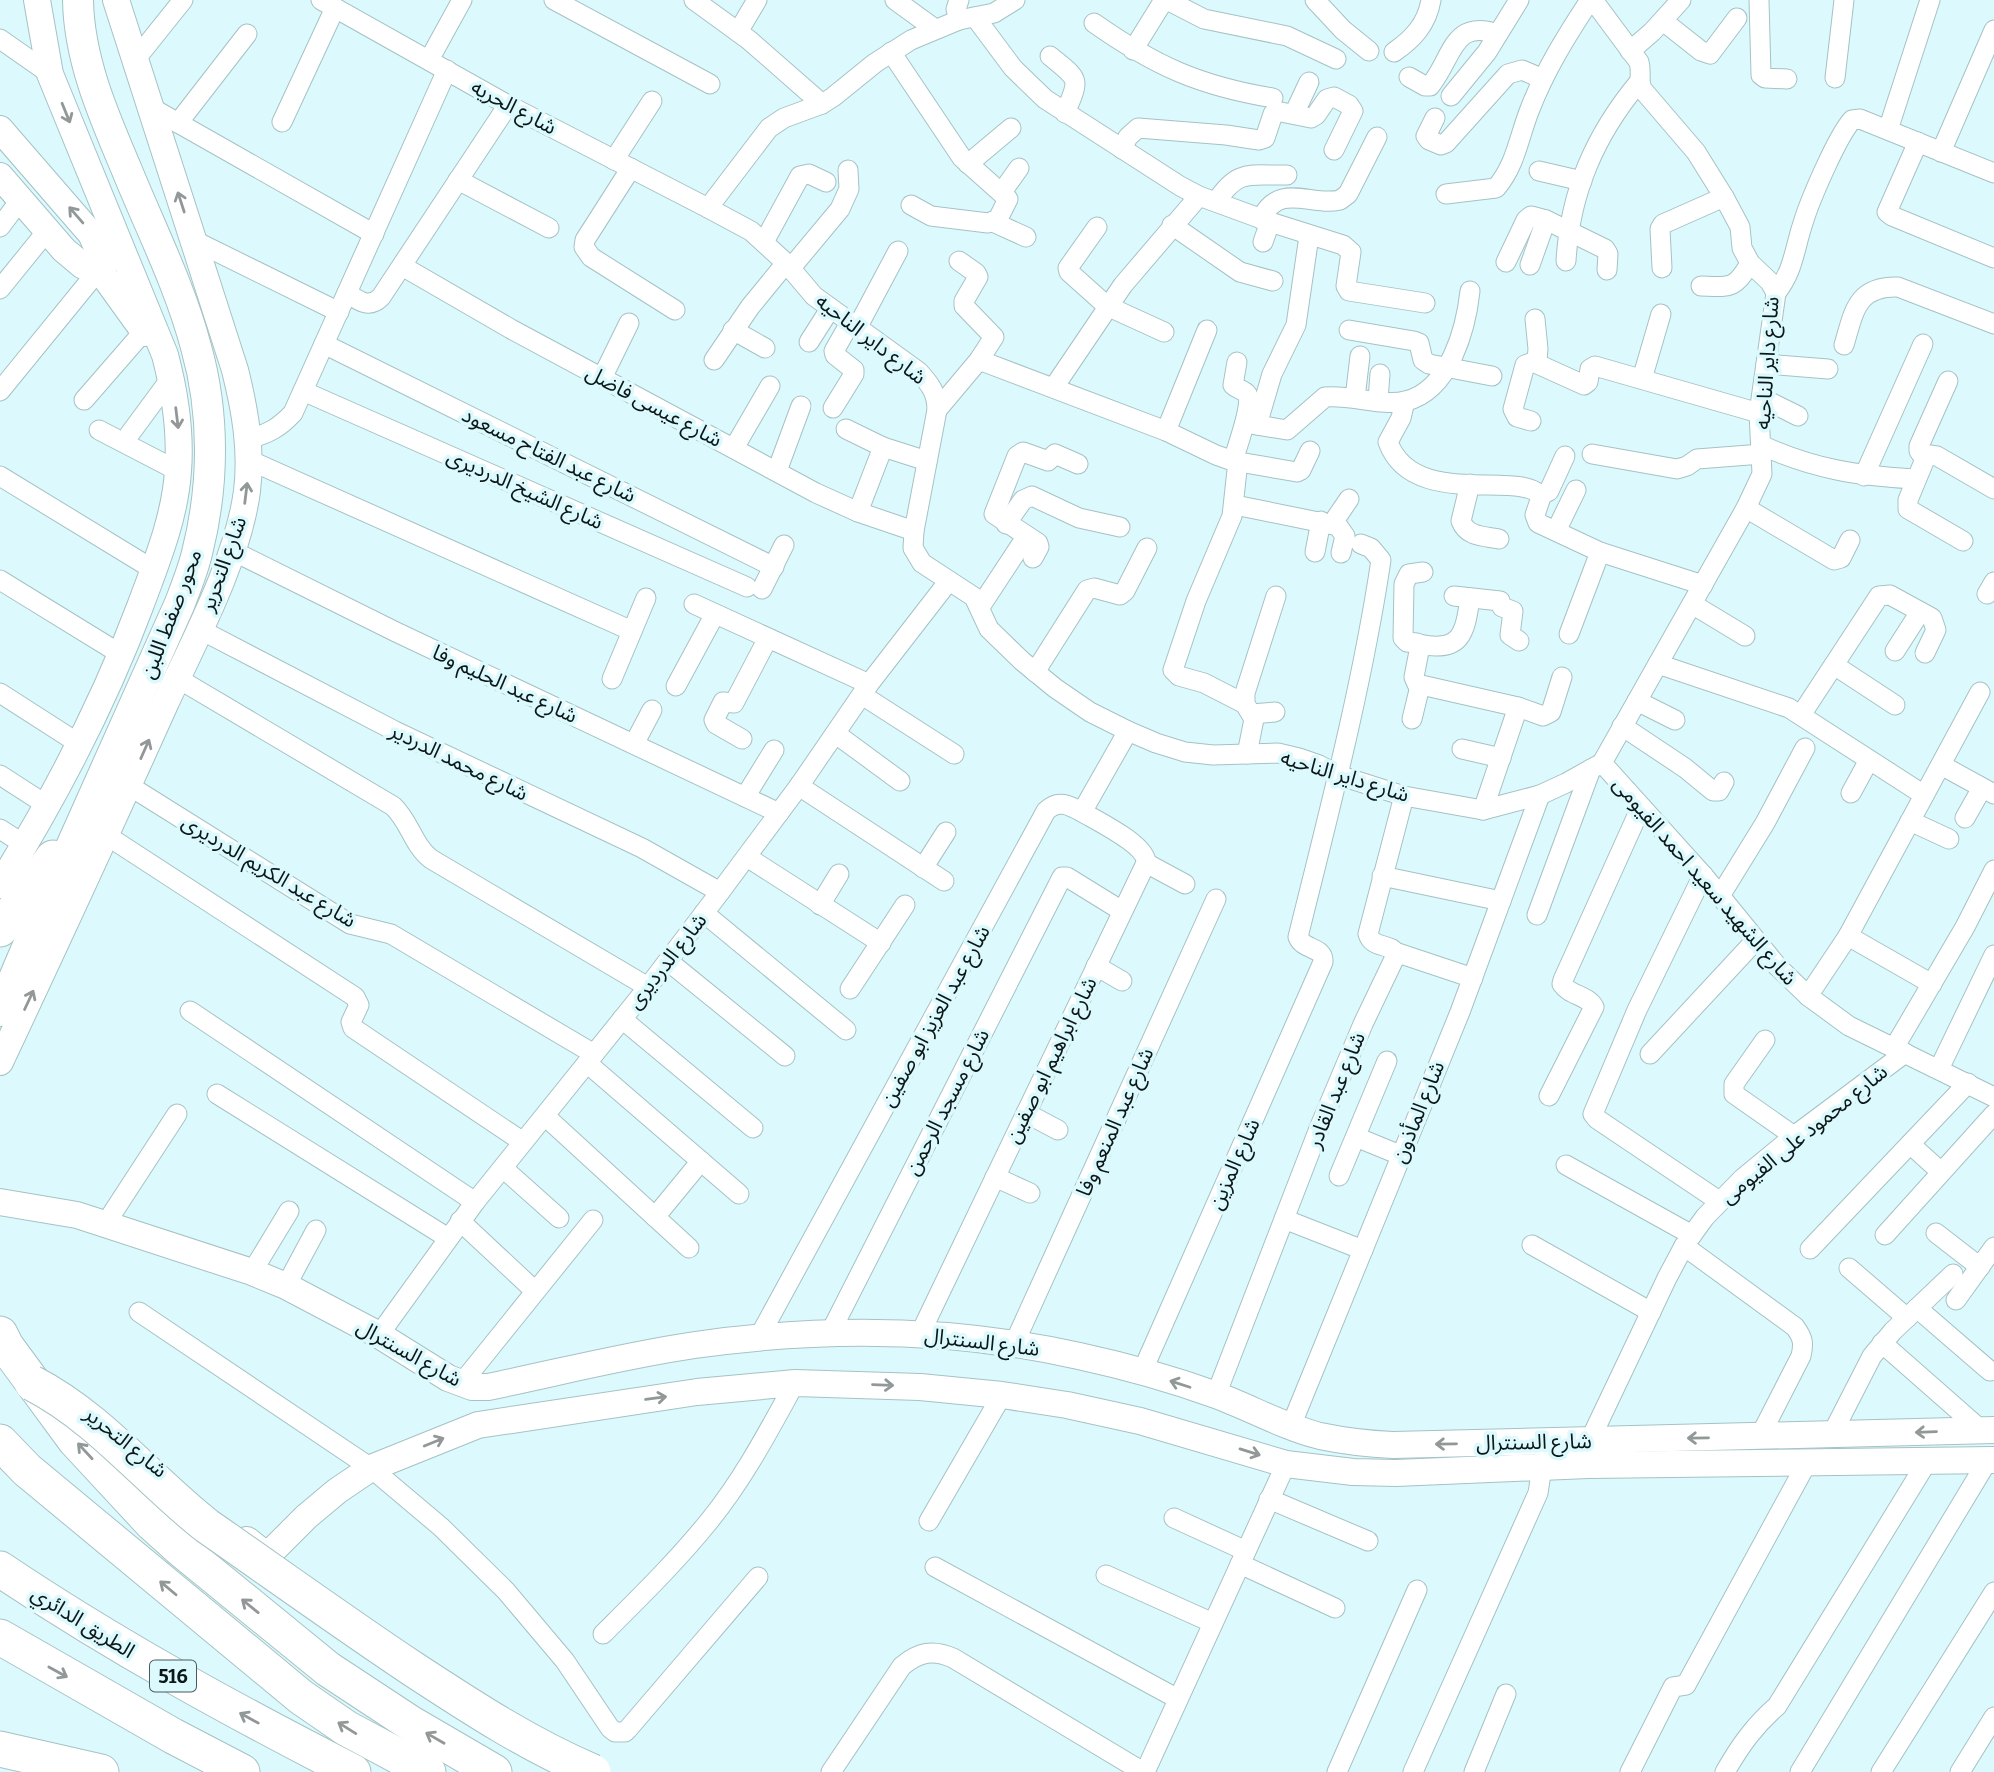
<svg xmlns="http://www.w3.org/2000/svg" width="1994" height="1772" viewBox="0 0 1994 1772" font-family="Bitter,'Noto Sans Arabic',serif">
<style>
.lines{fill:none;stroke-linecap:round;stroke-linejoin:round}
.street-casing{stroke:#a5c2c4;stroke-width:21}
.secondary-casing{stroke:#a5c2c4;stroke-width:28}
.primary-casing{stroke:#a5c2c4;stroke-width:32}
.highway-casing{stroke:#a5c2c4;stroke-width:37}
.street{stroke:#fff;stroke-width:19}
.secondary{stroke:#fff;stroke-width:26}
.primary{stroke:#fff;stroke-width:30}
.highway{stroke:#fff;stroke-width:35}
.highway-bridge-casing{stroke:#a5c2c4;stroke-width:37;stroke-linecap:butt}
.highway-bridge{stroke:#fff;stroke-width:35}
.oneway{stroke:#929797}
.labels{text-anchor:middle;dominant-baseline:central;stroke-width:7;stroke-linejoin:round;paint-order:stroke}
.shield{fill:#dcfafd;stroke:#4a5b5d;stroke-width:2}
.shield-label{font-size:19px;font-weight:bold;fill:#0c1718}
.street-label{font-size:21px;fill:#0c1718;stroke:#dcfafd}
</style>
<rect width="100%" height="100%" fill="#dcfafd"/>
<g class="lines">
<defs>
<g id="street">
<polyline points="321,0 508,105 708,208"/>
<polyline points="554,0 710,84"/>
<polyline points="694,0 749,40 822,104"/>
<polyline points="895,0 935,29"/>
<path d="M 1015,0 L 994,13 L 959,20 L 911,40 L 875,63 L 833,97 L 822,104 L 784,118 L 769,128 L 708,208 L 751,231 L 786,263 L 814,296 L 919,372 C 930,384 937,393 937,410 L 914,531 L 913,548 L 922,563 L 974,597 L 989,629 L 1022,661 L 1055,688 L 1090,712 L 1128,731 L 1156,743 L 1185,752 L 1213,755 L 1278,753 L 1299,758 L 1319,765 L 1338,775 L 1404,796 L 1483,810 L 1540,795 L 1566,783 L 1602,763 L 1746,508 L 1762,474 L 1759,413 L 1776,293 L 1770,282 L 1750,263 L 1742,248 L 1740,227 L 1724,197 L 1696,152 L 1642,89 C 1638,80 1642,72 1639,62 L 1593,0"/>
<polyline points="1167,0 1204,19 1287,36 1336,59"/>
<polyline points="1315,0 1343,30 1369,51"/>
<polyline points="1759,0 1761,75 1765,78 1787,79"/>
<polyline points="975,17 1013,68 1045,99 1180,186 1199,196 1270,222 1343,245 1351,252 1346,286 1349,291 1425,303"/>
<polyline points="959,20 956,9 959,0"/>
<polyline points="1663,21 1701,51 1710,54 1737,18"/>
<path d="M 1094,23 C 1155,66 1200,86 1273,98"/>
<polyline points="738,32 757,0"/>
<polyline points="0,39 50,74"/>
<polyline points="1133,50 1164,0"/>
<polyline points="1630,51 1652,32 1681,0"/>
<polyline points="891,52 962,158 1008,199 998,219 988,223 931,216 911,205"/>
<path d="M 1394,52 C 1413,39 1427,24 1431,0"/>
<path d="M 1050,56 C 1079,80 1081,77 1065,113"/>
<polyline points="135,60 183,0"/>
<polyline points="429,60 462,0"/>
<path d="M 1409,77 L 1425,86 L 1430,86 C 1453,58 1452,18 1498,34"/>
<polyline points="1835,78 1844,0"/>
<polyline points="1451,96 1487,52 1519,0"/>
<polyline points="150,107 374,234"/>
<polyline points="1294,114 1309,82"/>
<polyline points="1435,118 1426,136 1429,140 1441,145 1446,143 1508,74 1522,70 1543,79"/>
<polyline points="282,122 335,8"/>
<polyline points="178,123 247,34"/>
<polyline points="1888,130 1930,0"/>
<polyline points="1918,142 1887,212 1892,216 1994,258"/>
<polyline points="1122,149 1128,137 1138,128 1226,135 1259,140 1265,138 1273,114 1276,111 1311,118 1316,115 1327,99 1334,97 1349,105 1353,111 1334,150"/>
<polyline points="1941,152 1994,30"/>
<polyline points="614,160 652,101"/>
<polyline points="968,164 1011,128"/>
<polyline points="631,168 585,240 584,247 591,257 675,310"/>
<polyline points="1539,171 1582,181"/>
<polyline points="458,180 549,228"/>
<polyline points="1002,192 1019,168"/>
<path d="M 1446,194 L 1496,188 C 1516,165 1519,136 1530,109 C 1545,70 1567,35 1590,0"/>
<path d="M 1216,202 C 1238,168 1250,176 1287,175"/>
<path d="M 1261,219 C 1280,181 1310,207 1340,200 L 1348,194 L 1377,137"/>
<polyline points="993,222 1026,237"/>
<polyline points="1172,225 1240,272 1273,281"/>
<polyline points="0,227 21,199"/>
<polyline points="1097,227 1068,268 1069,272 1107,306 1164,332"/>
<polyline points="193,240 339,312"/>
<polyline points="764,242 800,176 809,174 826,182"/>
<polyline points="1263,242 1270,222"/>
<path d="M 1566,261 C 1570,192 1595,135 1639,82"/>
<polyline points="1506,262 1526,220 1531,216 1546,220 1605,249 1608,254 1607,270"/>
<polyline points="1530,265 1546,220"/>
<polyline points="402,266 511,329 816,493 858,512 914,531"/>
<polyline points="1662,268 1660,229 1663,224 1724,197"/>
<polyline points="790,269 840,209 849,189 848,170"/>
<path d="M 1701,286 C 1729,287 1735,290 1750,263"/>
<polyline points="0,289 47,231"/>
<path d="M 347,293 C 359,301 369,309 381,297 L 508,105"/>
<path d="M 1776,293 C 1794,270 1794,250 1803,223 C 1810,200 1837,137 1852,120 L 1860,119 L 1994,173"/>
<polyline points="857,328 898,251"/>
<polyline points="733,330 765,348"/>
<polyline points="1349,330 1414,341 1419,343 1423,360 1429,364 1492,376"/>
<polyline points="809,342 830,309"/>
<polyline points="324,344 774,567"/>
<path d="M 1844,345 C 1854,312 1856,286 1898,287 L 1994,324"/>
<polyline points="714,360 750,307 786,263"/>
<polyline points="979,360 1166,431 1216,455 1233,461 1297,472 1301,470 1310,451"/>
<polyline points="1533,362 1584,385 1588,382 1590,369 1595,366 1759,413"/>
<polyline points="1766,364 1828,369"/>
<polyline points="602,378 629,323"/>
<polyline points="1642,379 1661,314"/>
<polyline points="1054,387 1123,285 1199,196"/>
<polyline points="0,391 97,272"/>
<polyline points="303,391 747,587"/>
<polyline points="1355,398 1360,356"/>
<polyline points="1762,398 1798,416"/>
<polyline points="84,400 144,331"/>
<polyline points="1378,400 1380,374"/>
<path d="M 1405,401 L 1401,418 L 1388,442 C 1413,511 1524,468 1541,497 L 1535,515 L 1538,523 L 1600,552 L 1703,585"/>
<polyline points="833,408 854,374 854,370 835,355 834,351 850,323"/>
<polyline points="937,410 979,360 994,337 964,306 964,301 978,277 976,273 959,261"/>
<polyline points="1531,421 1517,417 1513,409 1525,365 1533,362 1537,360 1538,349 1535,319"/>
<path d="M 1245,423 L 1287,430 L 1325,397 C 1350,394 1382,407 1406,401 C 1450,390 1466,328 1470,291"/>
<polyline points="1257,425 1272,374 1296,325 1309,236"/>
<polyline points="846,429 883,447 927,461"/>
<polyline points="99,430 178,471"/>
<polyline points="1166,431 1207,330"/>
<polyline points="129,435 171,378"/>
<path d="M 248,439 C 268,434 279,428 293,413 L 447,70"/>
<path d="M 1761,445 C 1814,469 1858,476 1915,479"/>
<polyline points="734,448 770,386"/>
<polyline points="1592,454 1677,469 1687,466 1697,459 1762,454"/>
<polyline points="1925,459 1919,451 1919,446 1948,381"/>
<polyline points="249,460 632,631"/>
<path d="M 1233,461 C 1236,450 1254,401 1247,394 C 1244,390 1237,389 1233,385 L 1237,362"/>
<polyline points="1238,461 1232,516 1196,601 1173,670 1179,676 1204,683 1245,704"/>
<polyline points="777,471 801,406"/>
<polyline points="0,476 154,570"/>
<polyline points="1864,476 1923,344"/>
<path d="M 1470,484 L 1461,521 C 1467,537 1484,536 1499,539"/>
<polyline points="1541,495 1549,491 1565,456"/>
<polyline points="1235,505 1338,526 1345,536 1341,553"/>
<polyline points="1746,508 1834,560 1841,558 1850,540"/>
<polyline points="858,512 883,447"/>
<polyline points="1006,524 1023,500 1032,496 1079,518 1120,527"/>
<polyline points="1332,524 1349,499"/>
<polyline points="1556,531 1576,490"/>
<polyline points="1963,541 1908,509 1908,500 1925,459 1930,455 1937,456 1994,489"/>
<polyline points="233,551 396,632 779,813"/>
<polyline points="1315,552 1321,521"/>
<polyline points="1033,558 1039,547 1038,543 994,514 1017,456 1023,452 1048,461 1055,454 1078,464"/>
<polyline points="1423,572 1409,574 1404,584 1403,638 1407,642 1417,643 1420,646 1414,677 1417,684 1518,707 1543,716 1551,712 1562,677"/>
<polyline points="0,580 122,655"/>
<polyline points="762,589 784,545"/>
<polyline points="1987,594 1994,582"/>
<polyline points="1454,596 1500,601 1502,607 1513,611 1510,635 1519,641"/>
<polyline points="694,604 869,684"/>
<polyline points="1692,604 1745,636"/>
<polyline points="980,607 1026,537"/>
<polyline points="199,629 395,731 642,848 720,892"/>
<polyline points="1569,634 1600,552"/>
<path d="M 1419,644 C 1461,653 1465,634 1470,598"/>
<polyline points="1895,651 1920,612"/>
<polyline points="1658,664 1789,708 1924,795"/>
<polyline points="1834,665 1895,705"/>
<polyline points="1035,672 1087,590 1094,588 1120,595 1125,591 1147,548"/>
<path d="M 177,678 L 393,806 C 410,822 413,845 431,859 L 648,987"/>
<polyline points="612,679 646,598"/>
<polyline points="676,686 715,614"/>
<polyline points="0,693 81,745"/>
<polyline points="862,695 954,754"/>
<polyline points="1637,701 1675,720"/>
<polyline points="1252,714 1275,712"/>
<polyline points="1801,715 1879,596 1890,595 1932,618 1936,630 1925,653"/>
<polyline points="1412,719 1420,686"/>
<polyline points="1622,726 1685,768 1713,791 1719,791 1724,782"/>
<polyline points="836,734 900,781"/>
<polyline points="742,739 716,724 714,720 723,702 734,703 768,638"/>
<polyline points="634,744 652,710"/>
<polyline points="1462,749 1501,758"/>
<polyline points="1247,754 1254,719 1245,704 1245,693 1276,596"/>
<polyline points="1602,763 1703,875 1778,967 1808,996 1849,1026 1994,1097"/>
<polyline points="1941,765 1994,794"/>
<polyline points="0,775 48,806"/>
<polyline points="128,785 350,924 391,934 594,1054"/>
<polyline points="799,786 944,881"/>
<polyline points="1851,793 1869,760"/>
<polyline points="745,797 774,750"/>
<polyline points="1483,810 1518,707"/>
<polyline points="1965,818 1982,788"/>
<polyline points="1910,821 1949,839"/>
<polyline points="0,829 25,845"/>
<polyline points="106,835 355,997 359,1005 351,1022 353,1028 523,1142"/>
<polyline points="747,857 881,943"/>
<polyline points="1146,863 1185,884"/>
<polyline points="923,868 946,832"/>
<polyline points="1703,875 1637,1010 1593,1114 1597,1119 1719,1201"/>
<polyline points="1382,876 1501,901"/>
<polyline points="1720,896 1765,823 1805,748"/>
<polyline points="820,905 839,874"/>
<polyline points="704,913 846,1030"/>
<polyline points="1537,915 1591,769"/>
<polyline points="1848,936 1932,984"/>
<polyline points="1395,952 1473,978"/>
<polyline points="668,961 785,1056"/>
<polyline points="1096,966 1122,981"/>
<polyline points="850,989 905,905"/>
<polyline points="1808,996 1848,936 1980,692"/>
<polyline points="190,1011 475,1202"/>
<polyline points="622,1019 753,1128"/>
<polyline points="1765,1040 1734,1084 1734,1094 1794,1136"/>
<polyline points="1894,1048 1965,927 1994,870"/>
<polyline points="1650,1054 1755,941"/>
<polyline points="587,1063 739,1194"/>
<polyline points="1939,1069 1994,955"/>
<polyline points="217,1094 448,1238"/>
<path d="M 1549,1096 L 1594,1007 C 1588,995 1570,996 1562,984 L 1563,980 L 1641,807"/>
<polyline points="1026,1113 1058,1130"/>
<polyline points="545,1116 689,1248"/>
<polyline points="1356,1137 1400,1155"/>
<polyline points="1910,1144 1941,1172"/>
<polyline points="1566,1165 1692,1235"/>
<polyline points="503,1168 559,1218"/>
<polyline points="1339,1176 1387,1061"/>
<polyline points="995,1177 1030,1193"/>
<polyline points="655,1217 701,1161"/>
<polyline points="1284,1219 1363,1250"/>
<polyline points="460,1221 535,1291"/>
<polyline points="106,1223 177,1114"/>
<polyline points="1936,1233 1980,1267"/>
<polyline points="1885,1235 1994,1114"/>
<polyline points="1532,1245 1651,1312"/>
<path d="M 1684,1246 L 1795,1327 C 1803,1338 1804,1343 1801,1356 L 1760,1436"/>
<polyline points="1810,1249 1968,1083"/>
<polyline points="1849,1268 1907,1318"/>
<polyline points="252,1272 289,1211"/>
<polyline points="286,1286 316,1230"/>
<polyline points="1956,1300 1994,1247"/>
<polyline points="1917,1308 1990,1371"/>
<polyline points="139,1312 371,1468 441,1527 506,1591 565,1661 610,1728 615,1732 625,1732 628,1729 758,1577"/>
<polyline points="830,1333 1062,877 1067,877 1122,911"/>
<path d="M 920,1334 L 1146,863 C 1147,845 1097,821 1082,812"/>
<polyline points="379,1335 475,1202 648,987 720,892 799,786 869,684 948,582"/>
<path d="M 759,1337 L 1046,811 C 1058,799 1069,805 1082,812 L 1128,731"/>
<polyline points="1882,1343 1981,1430"/>
<polyline points="1014,1344 1216,899"/>
<path d="M 1142,1372 L 1323,962 C 1324,946 1304,951 1298,937 C 1329,812 1362,687 1381,560 L 1371,548 L 1361,544"/>
<polyline points="461,1384 593,1220"/>
<path d="M 1216,1395 L 1320,1126 L 1363,1024 L 1395,957 L 1392,949 C 1382,944 1372,946 1368,934 L 1404,796"/>
<polyline points="1291,1426 1460,1012 1540,795"/>
<polyline points="1832,1434 1872,1356 1893,1331 1953,1274"/>
<polyline points="1590,1440 1667,1278 1684,1246 1705,1217 1743,1178 1794,1136 1905,1053"/>
<polyline points="1269,1499 1368,1541"/>
<polyline points="1174,1518 1246,1551"/>
<polyline points="929,1521 1002,1395"/>
<polyline points="1240,1564 1335,1608"/>
<polyline points="935,1567 1178,1699"/>
<polyline points="1106,1575 1213,1623"/>
<path d="M 603,1634 C 640,1597 677,1561 710,1520 C 744,1478 769,1430 795,1383"/>
<path d="M 831,1772 L 902,1666 C 919,1652 933,1649 953,1658 L 1143,1772"/>
<polyline points="1145,1772 1286,1464"/>
<polyline points="1337,1772 1417,1590"/>
<polyline points="1413,1772 1538,1493 1542,1467"/>
<polyline points="1474,1772 1506,1694"/>
<polyline points="1630,1772 1673,1687 1686,1685 1808,1461"/>
<path d="M 1725,1772 C 1740,1746 1754,1726 1777,1706 L 1928,1460"/>
<polyline points="1800,1772 1988,1460"/>
<polyline points="1881,1772 1994,1592"/>
<polyline points="1960,1772 1994,1717"/>
</g>
<g id="secondary">
<polyline points="0,129 91,234 100,254 104,276 145,333"/>
<polyline points="0,176 64,250 82,265 104,276"/>
<path d="M 0,885 C 56,795 104,703 141,604 C 157,561 175,517 178,471 C 181,432 175,393 165,355 L 50,74 L 37,0"/>
<path d="M 0,1062 C 56,943 111,824 165,704 C 194,641 238,560 247,491 C 252,450 245,410 235,370 L 116,0"/>
<path d="M 0,1202 L 77,1215 L 252,1272 L 286,1286 L 379,1335 L 448,1378 L 472,1387 L 488,1387 C 556,1373 626,1355 695,1345 C 822,1327 954,1328 1079,1356 C 1125,1366 1172,1379 1216,1395 C 1251,1408 1284,1427 1320,1436 C 1344,1441 1369,1444 1393,1445 L 1994,1430"/>
<polyline points="247,1540 267,1556 306,1517 337,1491 371,1468 478,1425 697,1392 795,1383 920,1387 1002,1395 1067,1405 1140,1421 1286,1464 1353,1472 1396,1473 1588,1465 1994,1460"/>
</g>
<path id="primary" d="M 0,1011 L 48,898 L 180,603 C 186,587 193,570 197,553 C 214,486 215,414 196,347 C 180,286 150,227 126,168 C 103,114 79,59 78,0"/>
<g id="highway">
<polyline points="0,929 53,858"/>
<polyline points="0,1334 6,1346 75,1440 152,1523 182,1550 328,1669 410,1723 494,1772"/>
<polyline points="0,1442 27,1470 301,1697 346,1728 428,1772"/>
<path d="M 0,1569 C 113,1645 232,1710 353,1772"/>
<polyline points="0,1637 173,1736 242,1772"/>
<polyline points="0,1749 101,1772"/>
</g>
</defs>
<use href="#street" class="street-casing"/>
<use href="#secondary" class="secondary-casing"/>
<use href="#primary" class="primary-casing"/>
<use href="#highway" class="highway-casing"/>
<use href="#street" class="street"/>
<use href="#secondary" class="secondary"/>
<use href="#primary" class="primary"/>
<use href="#highway" class="highway"/>
<defs>
<path id="highway-bridge" d="M 32,1383 C 100,1418 148,1480 207,1526 C 276,1574 344,1623 413,1669 C 471,1707 529,1745 593,1772"/>
</defs>
<use href="#highway-bridge" class="highway-bridge-casing"/>
<use href="#highway-bridge" class="highway-bridge"/>
</g>
<defs><path id="oneway-shaft" d="M-6 0H5M1.5-3L5.5 0L1.5 3" fill="none" stroke-width="1.6" stroke-linecap="round" stroke-linejoin="round" transform="scale(1.75)"/></defs>
<g class="oneway">
<use href="#oneway-shaft" transform="translate(66 113) rotate(68)"/>
<use href="#oneway-shaft" transform="translate(181 202) rotate(-108)"/>
<use href="#oneway-shaft" transform="translate(76 215) rotate(-131)"/>
<use href="#oneway-shaft" transform="translate(177 418) rotate(83)"/>
<use href="#oneway-shaft" transform="translate(246 493) rotate(-83)"/>
<use href="#oneway-shaft" transform="translate(145 749) rotate(-66)"/>
<use href="#oneway-shaft" transform="translate(29 1000) rotate(-65)"/>
<use href="#oneway-shaft" transform="translate(1180 1384) rotate(-162)"/>
<use href="#oneway-shaft" transform="translate(883 1385) rotate(2)"/>
<use href="#oneway-shaft" transform="translate(656 1398) rotate(-8)"/>
<use href="#oneway-shaft" transform="translate(1926 1432) rotate(178)"/>
<use href="#oneway-shaft" transform="translate(1698 1438) rotate(179)"/>
<use href="#oneway-shaft" transform="translate(434 1442) rotate(-22)"/>
<use href="#oneway-shaft" transform="translate(1446 1444) rotate(179)"/>
<use href="#oneway-shaft" transform="translate(85 1451) rotate(-133)"/>
<use href="#oneway-shaft" transform="translate(1250 1452) rotate(17)"/>
<use href="#oneway-shaft" transform="translate(168 1588) rotate(-140)"/>
<use href="#oneway-shaft" transform="translate(250 1606) rotate(-141)"/>
<use href="#oneway-shaft" transform="translate(58 1672) rotate(29)"/>
<use href="#oneway-shaft" transform="translate(249 1718) rotate(-151)"/>
<use href="#oneway-shaft" transform="translate(347 1728) rotate(-148)"/>
<use href="#oneway-shaft" transform="translate(435 1738) rotate(-150)"/>
</g>
<g class="labels">
<rect class="shield" x="150" y="1660.5" width="46" height="31" rx="5"/>
<g class="shield-label">
<text x="173" y="1676">516</text>
</g>
<g class="street-label">
<text transform="translate(514 107) rotate(28)">شارع الحريه</text>
<text transform="translate(871 339) rotate(38)">شارع داير الناحيه</text>
<text transform="translate(1767 363) rotate(-86)">شارع داير الناحيه</text>
<text transform="translate(654 406) rotate(28)">شارع عيسى فاضل</text>
<text transform="translate(549 455) rotate(26)">شارع عبد الفتاح مسعود</text>
<text transform="translate(525 489) rotate(24)">شارع الشيخ الدرديرى</text>
<text transform="translate(223 564) rotate(-70)">شارع التحرير</text>
<text transform="translate(171 614) rotate(-69)">محور صفط اللبن</text>
<text transform="translate(505 684) rotate(25)">شارع عبد الحليم وفا</text>
<text transform="translate(459 762) rotate(26)">شارع محمد الدردير</text>
<text transform="translate(1345 776) rotate(17)">شارع داير الناحيه</text>
<text transform="translate(269 871) rotate(31)">شارع عبد الكريم الدرديرى</text>
<text transform="translate(1705 881) rotate(49)">شارع الشهيد سعيد احمد الفيومى</text>
<text transform="translate(667 961) rotate(-52)">شارع الدرديرى</text>
<text transform="translate(935 1016) rotate(-61)">شارع عبد العزيز ابو صفين</text>
<text transform="translate(1051 1060) rotate(-64)">شارع ابراهيم ابو صفين</text>
<text transform="translate(1336 1090) rotate(-68)">شارع عبد القادر</text>
<text transform="translate(947 1102) rotate(-63)">شارع مسجد الرحمن</text>
<text transform="translate(1418 1112) rotate(-68)">شارع المأذون</text>
<text transform="translate(1115 1122) rotate(-66)">شارع عبد المنعم وفا</text>
<text transform="translate(1804 1134) rotate(-39)">شارع محمود على الفيومى</text>
<text transform="translate(1234 1164) rotate(-66)">شارع المزين</text>
<text transform="translate(982 1342) rotate(7)">شارع السنترال</text>
<text transform="translate(409 1353) rotate(29)">شارع السنترال</text>
<text transform="translate(126 1442) rotate(39)">شارع التحرير</text>
<text transform="translate(1534 1442) rotate(-1)">شارع السنترال</text>
<text transform="translate(83 1622) rotate(32)">الطريق الدائري</text>
</g>
</g>
</svg>
